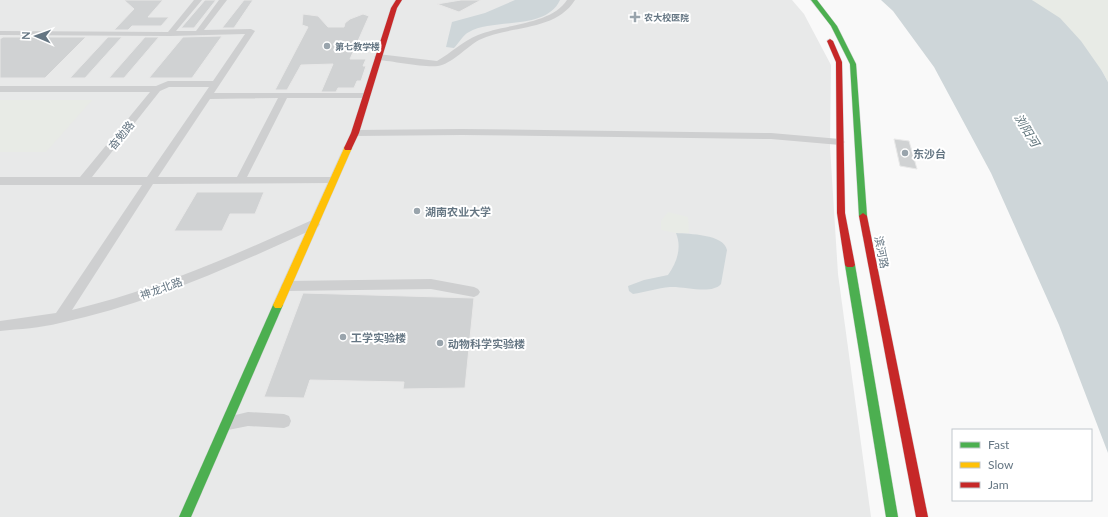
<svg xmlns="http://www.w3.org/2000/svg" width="1108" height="517" viewBox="0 0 1108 517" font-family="Lato,'Noto Sans SC',sans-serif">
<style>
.built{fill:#e8e9e9}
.green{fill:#e8ebe6}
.water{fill:#ced6d9}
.building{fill:#d0d2d3;stroke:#e8e8e8}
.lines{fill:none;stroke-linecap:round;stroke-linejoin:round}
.fast-casing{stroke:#d5d6d7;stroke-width:1}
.slow-casing{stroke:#d5d6d7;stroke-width:1}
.jam-casing{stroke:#d5d6d7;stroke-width:1}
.street{fill:#cecfd0;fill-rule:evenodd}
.fast{fill:#4caf50;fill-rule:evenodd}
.slow{fill:#ffc107;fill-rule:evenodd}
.jam{fill:#c62828;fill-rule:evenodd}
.poi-dot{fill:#99a4ac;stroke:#fff;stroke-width:1.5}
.labels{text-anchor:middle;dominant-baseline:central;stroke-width:4;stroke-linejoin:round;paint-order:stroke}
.far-poi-label{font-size:9px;font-weight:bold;fill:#657683;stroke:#fff;text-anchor:start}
.street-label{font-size:11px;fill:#657683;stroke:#fff}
.poi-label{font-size:11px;font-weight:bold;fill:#657683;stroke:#fff;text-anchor:start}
.water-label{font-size:12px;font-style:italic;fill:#60757c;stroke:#fff}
</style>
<rect width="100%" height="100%" fill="#f9f9f9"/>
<polygon class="built" points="0,0 792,0 804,14 831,65 830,147 838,274 871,517 0,517"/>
<g class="green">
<polygon points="1032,0 1108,0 1108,82 1102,71"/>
<polygon points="0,100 92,100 46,152 0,152"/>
<polygon points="668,212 688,217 689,233 676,233 661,230 661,221"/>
</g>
<g class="water">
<path d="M 515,0 L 560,0 C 546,31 492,18 469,32 C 463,35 459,43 454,48 L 446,47 L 452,22 L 485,13 Z"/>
<polygon points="881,0 1032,0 1060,18 1081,41 1102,71 1108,82 1108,453 1059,325 991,173 934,67 893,11"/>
<path d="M 676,233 C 689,234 724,234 727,250 L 721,284 C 712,295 684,286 670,287 C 658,288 645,292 633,294 L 629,291 L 628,286 L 644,280 L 668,275 C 677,262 682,248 676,233 Z"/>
</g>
<g class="building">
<polygon points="124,0 163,0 148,17 169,17 161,26 132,26 128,30 114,30 134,9"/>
<polygon points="205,0 216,0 194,28 181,28"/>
<polygon points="244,0 253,0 234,28 222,28"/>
<polygon points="461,0 481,0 459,12 437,4"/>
<polygon points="303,14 318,16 328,27 344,27 345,23 350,19 363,14 369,16 350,59 366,59 363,66 366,66 361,81 357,81 354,88 338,88 336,92 321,92 333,64 301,65 287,90 275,90 308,27 302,25"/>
<polygon points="222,36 192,78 149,78 183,37"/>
<polygon points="3,37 86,37 45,78 0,78 0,39"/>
<polygon points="108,37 122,37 85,78 70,78"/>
<polygon points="145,37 159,37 124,78 109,78"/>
<polygon points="894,139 909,141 917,169 900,166"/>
<polygon points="197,192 264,192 255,214 230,214 222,231 174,231"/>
<polygon points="303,293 474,298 465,388 403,389 404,382 310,380 304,398 264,397"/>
</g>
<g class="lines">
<defs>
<g id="fast">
<polygon points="811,0 817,0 837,26 856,64 867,216 863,219 859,216 850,64 831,26"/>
<polygon points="850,262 853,263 855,265 898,517 886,517 845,265 847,263"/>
<polygon points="278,301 281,302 283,305 191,517 179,517 273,305 275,302"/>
</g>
<polygon id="slow" points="345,146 348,146 352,148 283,305 281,308 275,308 273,305"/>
<g id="jam">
<polygon points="396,0 402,0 397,8 359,133 351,150 345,150 344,148 351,133 391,8"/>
<polygon points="830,39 833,41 842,62 845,213 855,265 853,267 847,267 845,265 837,213 836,62 827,41"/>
<polygon points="863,213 867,216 928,517 916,517 859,216"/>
</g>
</defs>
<use href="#fast" class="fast-casing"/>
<use href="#slow" class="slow-casing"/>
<use href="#jam" class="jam-casing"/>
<g class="street">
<path d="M 194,0 L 202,0 L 176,31 L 196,31 L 219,0 L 227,0 L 204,30 L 251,29 L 255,31 L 214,93 L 370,93 L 370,97 L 367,98 L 287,98 L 247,177 L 333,177 L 338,180 L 333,183 L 153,184 L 72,310 C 155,290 233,256 310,221 L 314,220 L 320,224 L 318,227 C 235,265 150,304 60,323 C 40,328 20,329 0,331 L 0,321 L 56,313 L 142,185 L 0,185 L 0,177 L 80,177 L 150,92 L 0,92 L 0,86 L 156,86 L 168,81 L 213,81 L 245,34 L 170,36 L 0,35 L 0,31 L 168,32 ZM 169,87 L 209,87 L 147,177 L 92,177 L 160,91 ZM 278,98 L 237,177 L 158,177 L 210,99 Z"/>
<path d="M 567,0 L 575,0 C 555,32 509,25 479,40 C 468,46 450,65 438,66 C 425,68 393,61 378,60 L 374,57 L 378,54 L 437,61 C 451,53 463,41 478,35 C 504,24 551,25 567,0 Z"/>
<polygon points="462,129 771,133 840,139 845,142 840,145 771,139 462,135 355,136 350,133 355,130"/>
<polygon points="431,279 474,287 478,289 480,292 478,295 474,297 431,289 287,291 283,289 281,286 283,283 287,281"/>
<polygon points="248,412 284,414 289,416 291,421 289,426 284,428 248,426 228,430 223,428 221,423 223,418"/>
</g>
<use href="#fast" class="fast"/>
<use href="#slow" class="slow"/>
<use href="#jam" class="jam"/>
</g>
<g class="poi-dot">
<path d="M633 11h4v4h4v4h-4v4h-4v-4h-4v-4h4z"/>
<circle cx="327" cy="46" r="4"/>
<circle cx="905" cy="153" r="4"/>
<circle cx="417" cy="211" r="4"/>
<circle cx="343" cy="337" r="4"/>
<circle cx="440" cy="343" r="4"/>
</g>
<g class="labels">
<g class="far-poi-label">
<text x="644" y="17">农大校医院</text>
<text x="335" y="46">第七教学楼</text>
</g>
<g class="street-label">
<text transform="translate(121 135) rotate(-51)">奋勉路</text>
<text transform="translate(882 252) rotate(79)">滨河路</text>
<text transform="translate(161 288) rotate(-20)">神龙北路</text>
</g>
<g class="poi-label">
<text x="913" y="153">东沙台</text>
<text x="425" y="211">湖南农业大学</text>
<text x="351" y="337">工学实验楼</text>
<text x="448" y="343">动物科学实验楼</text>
</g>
<g class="water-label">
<text transform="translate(1027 130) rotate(58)">浏阳河</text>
</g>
</g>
<rect x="952" y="429" width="140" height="72" fill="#ffffff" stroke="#c1c8cd"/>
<rect x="960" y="442" width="20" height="6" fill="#4caf50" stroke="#c1c8cd"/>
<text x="988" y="449" font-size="12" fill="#657683">Fast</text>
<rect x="960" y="462" width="20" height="6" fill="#ffc107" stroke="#c1c8cd"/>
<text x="988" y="469" font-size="12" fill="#657683">Slow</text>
<rect x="960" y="482" width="20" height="6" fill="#c62828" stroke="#c1c8cd"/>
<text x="988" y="489" font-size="12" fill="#657683">Jam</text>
<g transform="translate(36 36) rotate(272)" stroke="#ffffff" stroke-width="3" paint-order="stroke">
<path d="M0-3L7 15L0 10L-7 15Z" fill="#657683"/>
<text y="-6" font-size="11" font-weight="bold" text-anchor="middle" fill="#657683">N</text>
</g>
</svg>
